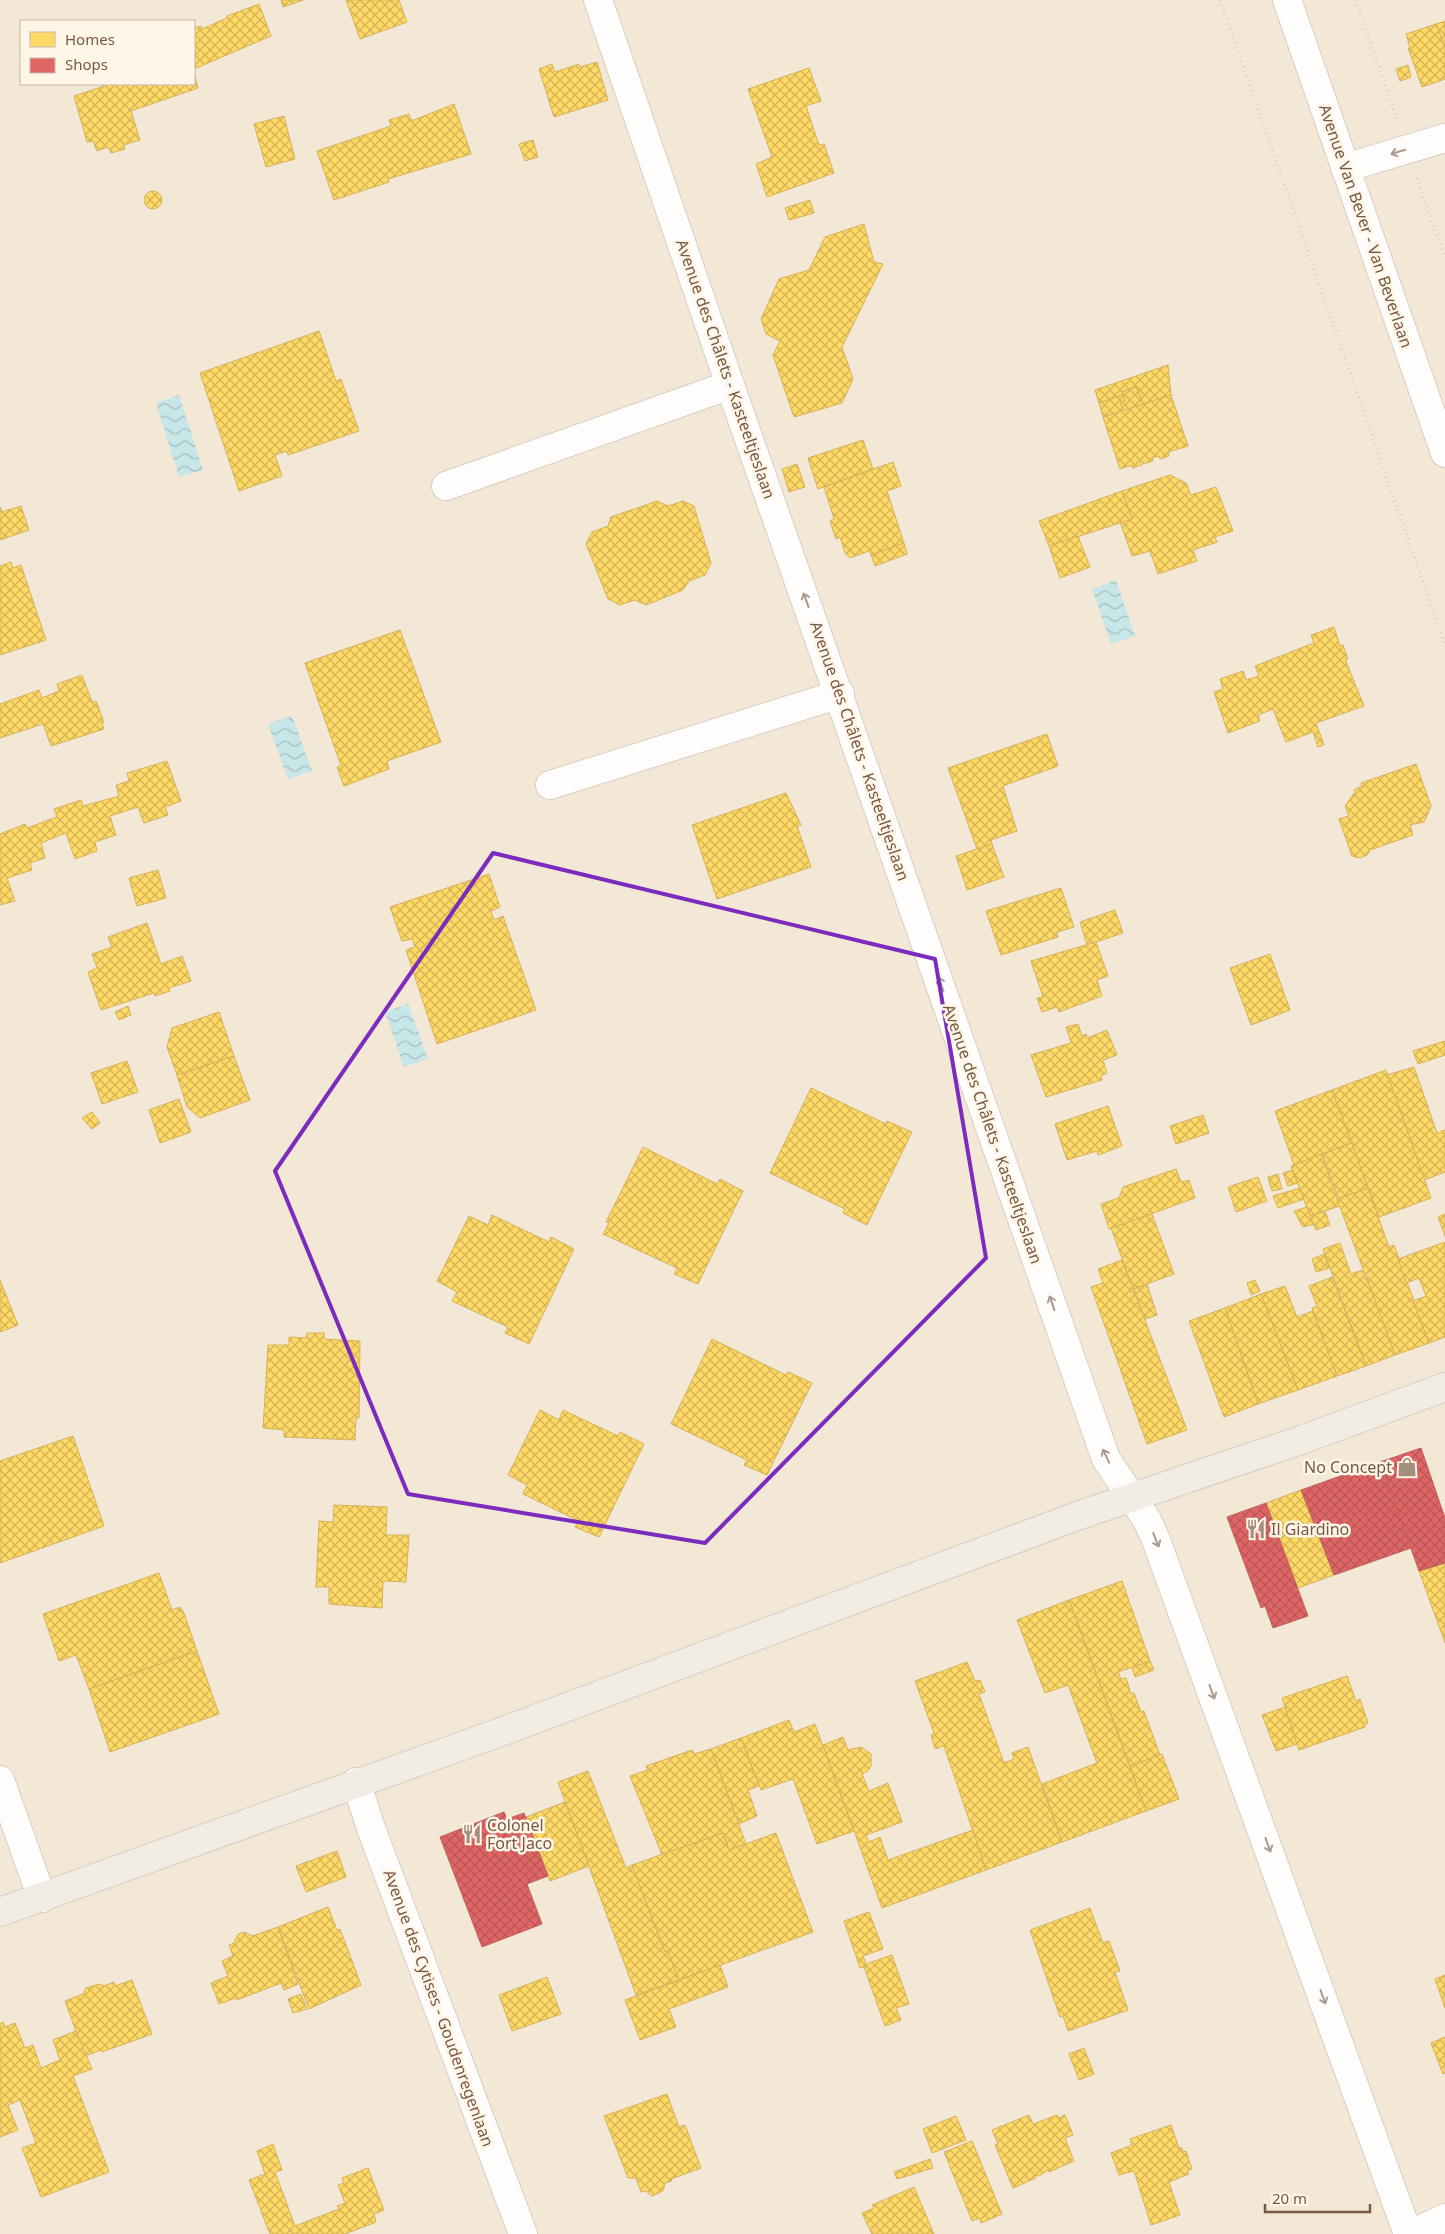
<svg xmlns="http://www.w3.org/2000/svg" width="1445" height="2234" viewBox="0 0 1445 2234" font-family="'Noto Sans',sans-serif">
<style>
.residential{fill:#f3e7d6;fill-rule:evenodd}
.water{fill:url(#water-waves)}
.homes{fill:url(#homes-cross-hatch);stroke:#d6b25c}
.shops{fill:url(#shops-cross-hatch);stroke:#c0625c}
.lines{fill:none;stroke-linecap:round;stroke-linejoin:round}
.minor-casing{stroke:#d8cec5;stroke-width:30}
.major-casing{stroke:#d6ccc3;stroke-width:30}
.path{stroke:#d8d0c8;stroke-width:3;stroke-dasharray:1 4;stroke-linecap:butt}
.minor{stroke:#fefdfb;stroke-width:28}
.major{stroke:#f2ede4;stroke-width:28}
.oneway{stroke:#ad9a8e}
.marked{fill:none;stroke:#7b2cbf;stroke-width:4;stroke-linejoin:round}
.labels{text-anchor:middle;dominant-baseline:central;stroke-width:5;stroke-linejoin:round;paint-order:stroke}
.street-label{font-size:16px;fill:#775845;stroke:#fff6e8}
.poi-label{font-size:16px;fill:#775845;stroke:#fff6e8;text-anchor:start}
</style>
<defs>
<pattern id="water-waves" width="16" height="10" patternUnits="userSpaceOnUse" patternTransform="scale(1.25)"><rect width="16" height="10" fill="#c7e6e8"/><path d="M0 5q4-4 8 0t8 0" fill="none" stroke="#a6bdbe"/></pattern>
<pattern id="homes-cross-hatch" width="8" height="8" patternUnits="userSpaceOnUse" patternTransform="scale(1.25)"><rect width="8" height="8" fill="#ffd966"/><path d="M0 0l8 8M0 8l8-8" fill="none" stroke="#d3b356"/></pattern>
<pattern id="shops-cross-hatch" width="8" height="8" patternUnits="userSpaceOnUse" patternTransform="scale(1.25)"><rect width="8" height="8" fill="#e06666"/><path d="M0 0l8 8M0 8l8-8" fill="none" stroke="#ba5756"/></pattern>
</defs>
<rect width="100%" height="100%" fill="#f7f1e7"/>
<path class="residential" d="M 0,0 L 1445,0 L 1445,2234 L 0,2234 ZM 21,21 L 194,21 L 194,84 L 21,84 Z"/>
<g class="water">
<polygon points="179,395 203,470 179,477 156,403"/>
<polygon points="1116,580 1135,636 1111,644 1092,589"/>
<polygon points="292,716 312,771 288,779 268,724"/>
<polygon points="408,1004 428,1059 404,1067 385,1012"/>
</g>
<g class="homes">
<polygon points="281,0 303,0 283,7"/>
<polygon points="346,0 399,0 407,22 360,39"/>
<polygon points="259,4 271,36 194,69 194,28 201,26 202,29 227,18 227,16"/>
<polygon points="1445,21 1445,48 1436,24"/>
<polygon points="1436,24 1445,48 1445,79 1422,87 1408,48 1410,48 1406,34"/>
<polygon points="597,62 608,100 554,117 539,69 552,64 555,72 579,64 580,67"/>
<polygon points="1408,65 1411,77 1400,81 1396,69"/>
<polygon points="809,68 821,101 806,106 819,145 824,144 834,173 767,197 756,164 772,157 748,89"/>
<polygon points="194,73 198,88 131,111 140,140 124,145 125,149 111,153 108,147 97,151 93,141 87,142 74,96 104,86 103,84 194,84"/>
<polygon points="454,104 471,154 388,179 389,182 334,200 317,151 391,126 389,120 409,114 411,120 414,120"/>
<polygon points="284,116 295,159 266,167 254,124"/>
<polygon points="533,140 538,157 525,161 519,144"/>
<circle cx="153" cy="200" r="9"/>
<polygon points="810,200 814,213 789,220 785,208"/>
<polygon points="864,224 874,262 883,264 842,347 853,379 842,403 794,417 773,355 780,341 766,334 761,319 779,279 809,270 825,237"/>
<polygon points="319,331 336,381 341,379 359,431 288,455 287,451 275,455 282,476 239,491 200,373"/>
<polygon points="1168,365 1171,395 1143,404 1136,387 1122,392 1123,395 1099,403 1095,390"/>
<polygon points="1136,387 1143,404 1123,411 1120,402 1125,401 1122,392"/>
<polygon points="1123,395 1125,401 1120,402 1123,411 1103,417 1099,403"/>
<polygon points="1171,395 1188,446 1168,452 1169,456 1160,459 1159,456 1152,458 1153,461 1143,464 1143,461 1140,462 1142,465 1132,468 1132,465 1120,469 1103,417"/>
<polygon points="863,440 873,469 818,489 808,458"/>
<polygon points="893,462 901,486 887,491 904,543 871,555 869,551 850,558 845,553 840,537 836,539 830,521 834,519 824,487"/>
<polygon points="797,464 805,487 789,492 782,469"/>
<polygon points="1170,475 1186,483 1191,495 1216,487 1233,531 1215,537 1217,542 1193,550 1197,561 1158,574 1150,551 1132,556 1120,522 1132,519 1122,491"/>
<polygon points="1122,491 1132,519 1049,546 1039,521"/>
<polygon points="657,501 668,506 683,501 694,506 711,563 705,575 689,581 683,590 646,605 635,600 620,605 608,599 586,544 592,532 608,526 611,517"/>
<polygon points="21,506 29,530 0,540 0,507 2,512"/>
<polygon points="1078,536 1090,567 1060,578 1049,546"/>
<polygon points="904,543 907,554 875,566 871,555"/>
<polygon points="11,562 13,568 21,565 46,640 0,655 0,566"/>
<polygon points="1334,627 1340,646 1343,645 1348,659 1345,659 1364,706 1316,723 1324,745 1318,747 1313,732 1286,742 1273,709 1258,715 1260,721 1228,733 1214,692 1223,689 1220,679 1243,671 1246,680 1259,676 1255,666 1314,643 1311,635"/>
<polygon points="400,630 441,742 387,761 389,769 344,786 337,767 341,766 305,663"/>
<polygon points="82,675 92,702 96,701 104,722 102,723 104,729 51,746 43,724 0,738 0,704 39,690 42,698 59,691 57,684"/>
<polygon points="1047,734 1058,766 1003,786 1017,831 991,840 992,844 977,849 948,768"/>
<polygon points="167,761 181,801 165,807 168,815 144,823 138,807 110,816 116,835 95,842 97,851 75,859 66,833 41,843 45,858 30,863 32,870 7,878 15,901 0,905 0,834 25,824 27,828 57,817 54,809 81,800 83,806 119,796 116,785 129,781 127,773"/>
<polygon points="1416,764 1431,806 1424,822 1410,825 1413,835 1370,850 1367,855 1360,858 1352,856 1339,819 1349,816 1345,806 1355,792 1354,790 1362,786 1361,783"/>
<polygon points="786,793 801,825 797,826 811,867 717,899 692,825"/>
<polygon points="992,844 1004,877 967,890 956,856"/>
<polygon points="158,870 166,898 137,906 129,878"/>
<polygon points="489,874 500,907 491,911 494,920 503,916 536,1010 437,1044 406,950 415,947 412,939 402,941 390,907"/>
<polygon points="1061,888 1074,927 1057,932 1058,937 1001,955 986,911"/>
<polygon points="1115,910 1123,933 1087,945 1080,922"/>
<polygon points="147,923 161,964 182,956 191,981 169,988 170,991 155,996 154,993 101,1010 88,972 97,968 92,954 112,947 108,937"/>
<polygon points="1096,942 1108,976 1097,980 1102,996 1059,1012 1057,1007 1042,1012 1037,998 1043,997 1031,961"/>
<polygon points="1270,954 1290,1010 1251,1025 1230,968"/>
<polygon points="128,1006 131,1015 119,1020 115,1012"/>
<polygon points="219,1012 234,1056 177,1075 167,1047 172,1028"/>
<polygon points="1078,1024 1082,1036 1086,1034 1087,1038 1107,1030 1117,1055 1103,1060 1107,1073 1101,1076 1102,1080 1046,1097 1031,1055 1071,1043 1066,1027"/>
<polygon points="1445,1041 1445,1055 1418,1064 1413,1051"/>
<polygon points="234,1056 250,1100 200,1118 187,1107 177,1075"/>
<polygon points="127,1061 138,1092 102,1104 91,1073"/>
<polygon points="1414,1067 1437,1133 1445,1130 1445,1172 1424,1180 1387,1075"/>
<polygon points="1386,1070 1431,1198 1379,1217 1332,1090"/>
<polygon points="811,1088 886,1124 887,1121 912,1132 867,1225 843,1213 845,1209 770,1173"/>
<polygon points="1332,1090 1352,1143 1294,1165 1275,1111"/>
<polygon points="179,1099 191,1132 160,1143 149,1110"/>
<polygon points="1108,1106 1122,1146 1098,1155 1097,1151 1067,1160 1055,1124"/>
<polygon points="92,1112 100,1123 92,1129 82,1118"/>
<polygon points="1203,1115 1209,1133 1176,1144 1170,1126"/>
<polygon points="1352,1143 1368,1188 1339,1199 1322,1154"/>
<polygon points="643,1147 717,1184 720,1179 743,1191 698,1284 674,1274 677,1268 603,1234 609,1223 606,1222"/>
<polygon points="1321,1154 1340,1206 1310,1216 1291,1166"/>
<polygon points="1176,1169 1181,1182 1189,1180 1195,1198 1109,1229 1101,1204 1119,1198 1123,1187"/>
<polygon points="1293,1170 1297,1183 1288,1186 1283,1173"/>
<polygon points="1278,1174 1282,1189 1272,1191 1268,1177"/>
<polygon points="1258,1177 1267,1201 1236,1212 1228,1187"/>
<polygon points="1300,1188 1304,1199 1278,1208 1273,1196"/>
<polygon points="1368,1188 1389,1247 1394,1245 1429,1343 1395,1355 1337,1199"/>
<polygon points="1307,1207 1314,1224 1303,1227 1294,1211"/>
<polygon points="1325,1211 1330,1225 1316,1230 1310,1216"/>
<polygon points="1152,1214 1174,1274 1133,1289 1111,1228"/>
<polygon points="1445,1214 1445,1236 1438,1217"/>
<polygon points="492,1215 549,1242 551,1237 574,1249 529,1344 505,1333 508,1327 452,1301 457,1292 437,1281 469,1216 488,1225"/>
<polygon points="1445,1242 1445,1337 1429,1343 1413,1301 1426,1296 1419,1278 1406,1283 1398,1259"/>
<polygon points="1340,1243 1351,1274 1362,1270 1365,1280 1367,1279 1395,1355 1366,1366 1323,1249"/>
<polygon points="1324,1254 1329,1268 1316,1272 1312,1259"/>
<polygon points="1122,1260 1187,1430 1147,1444 1091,1287 1103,1283 1098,1269"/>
<polygon points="1332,1277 1366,1366 1337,1376 1312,1308 1317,1306 1309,1286"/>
<polygon points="0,1280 18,1325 0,1332"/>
<polygon points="1255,1280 1260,1291 1251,1295 1247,1283"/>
<polygon points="1147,1284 1157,1315 1145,1319 1134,1289"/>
<polygon points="1285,1286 1297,1317 1313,1311 1337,1376 1298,1390 1261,1294"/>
<polygon points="1261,1294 1298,1390 1258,1404 1225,1308"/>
<polygon points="1225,1308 1258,1404 1224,1417 1189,1321"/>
<polygon points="307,1333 324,1333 324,1339 360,1341 359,1418 356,1418 355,1440 284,1437 284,1430 263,1428 268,1345 289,1345 289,1337 306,1338"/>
<polygon points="712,1339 786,1375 788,1372 812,1383 767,1475 744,1465 747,1460 671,1424"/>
<polygon points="540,1410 559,1420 563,1410 618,1436 620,1432 644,1444 599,1537 575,1527 579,1521 523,1494 527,1485 508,1475"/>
<polygon points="73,1436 104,1526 0,1563 0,1461"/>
<polygon points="1301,1490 1334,1575 1298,1588 1266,1503"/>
<polygon points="334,1505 387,1507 386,1535 409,1535 406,1582 383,1581 382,1608 329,1604 329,1587 316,1587 319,1521 333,1522"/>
<polygon points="1445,1563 1445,1643 1419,1571"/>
<polygon points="159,1573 172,1610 180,1607 184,1613 197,1651 89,1689 76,1655 59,1661 43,1614"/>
<polygon points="1122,1581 1150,1661 1118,1672 1121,1679 1126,1678 1131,1694 1134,1693 1141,1712 1144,1711 1160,1755 1130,1766 1069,1600"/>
<polygon points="1069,1600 1146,1811 1062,1842 1042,1784 1097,1763 1068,1685 1045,1693 1017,1620"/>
<polygon points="197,1651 219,1714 110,1752 89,1689"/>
<polygon points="1150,1661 1154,1670 1135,1677 1132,1668"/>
<polygon points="967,1662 975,1681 980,1680 985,1692 979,1694 1004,1763 1014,1759 1012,1753 1028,1747 1062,1842 986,1870 944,1746 935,1749 931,1735 934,1733 915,1681"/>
<polygon points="1347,1676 1356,1701 1360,1699 1368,1723 1365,1724 1365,1727 1299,1750 1282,1698"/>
<polygon points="1285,1707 1297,1744 1276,1751 1262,1715"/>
<polygon points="789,1720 794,1732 815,1724 854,1831 817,1844 793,1779 761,1790 741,1738"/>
<polygon points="843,1737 848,1750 861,1747 871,1754 871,1766 868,1771 862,1774 869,1791 888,1783 902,1822 866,1835 869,1842 880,1837 888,1860 973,1830 986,1870 882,1908 823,1745"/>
<polygon points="741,1738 759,1786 748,1790 757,1816 739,1824 711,1749"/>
<polygon points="711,1749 746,1844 729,1850 723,1833 662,1855 630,1776 648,1770 646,1766 692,1750 694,1754"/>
<polygon points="1162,1754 1179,1799 1146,1811 1130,1766"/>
<polygon points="588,1771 626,1868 632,1865 665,1952 668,1951 679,1980 636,1995 558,1782"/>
<polygon points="565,1802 589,1866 550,1881 526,1817"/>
<polygon points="723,1833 729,1850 776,1833 813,1932 679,1980 668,1951 665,1952 632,1865"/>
<polygon points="337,1851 346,1877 306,1892 296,1866"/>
<polygon points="328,1907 337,1930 340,1929 361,1985 309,2009 278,1927"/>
<polygon points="1090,1908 1103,1943 1109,1941 1120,1971 1115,1972 1128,2010 1068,2031 1063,2016 1060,2017 1030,1930"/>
<polygon points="869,1912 883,1949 863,1956 867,1966 860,1968 844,1921"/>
<polygon points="278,1927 298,1984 284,1990 281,1983 237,2000 236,1998 219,2004 211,1983 228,1976 222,1961 233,1956 229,1945 234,1943 238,1934 244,1932 252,1936"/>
<polygon points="892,1955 909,2004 896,2008 901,2020 885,2026 864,1967 867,1966 866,1964"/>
<polygon points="720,1965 728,1987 669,2009 676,2027 640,2040 625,2000"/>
<polygon points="1445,1975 1445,2008 1435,1979"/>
<polygon points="547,1977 561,2014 512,2031 499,1995"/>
<polygon points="132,1980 152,2034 102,2052 101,2050 85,2056 65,2001 83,1994 86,1988 99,1984 104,1986 114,1982 115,1986"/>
<polygon points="301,1994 307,2009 293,2013 288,1999"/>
<polygon points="3,2022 5,2027 15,2023 25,2048 33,2045 41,2068 60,2060 53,2040 76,2031 92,2069 73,2076 109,2172 41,2197 22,2148 36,2143 20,2100 8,2105 18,2130 0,2137 0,2024"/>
<polygon points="1445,2037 1445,2073 1443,2074 1431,2043"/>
<polygon points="1084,2048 1094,2074 1079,2080 1069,2054"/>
<polygon points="667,2094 679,2127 685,2125 701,2168 671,2179 672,2181 665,2183 663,2191 652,2196 646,2191 641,2192 636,2178 628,2178 604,2116"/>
<polygon points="1029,2115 1033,2124 1057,2115 1059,2118 1065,2115 1073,2135 1065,2138 1074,2161 1049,2172 1048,2170 1039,2176 1035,2175 1036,2178 1013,2188 995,2145 998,2144 992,2130"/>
<polygon points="956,2116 966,2140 932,2153 923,2129"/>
<polygon points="1171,2125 1179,2148 1182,2148 1183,2152 1186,2151 1192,2169 1187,2171 1189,2174 1169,2182 1180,2215 1151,2225 1134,2171 1119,2175 1111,2153 1132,2145 1130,2139"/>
<polygon points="972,2141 1002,2214 981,2223 980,2218 972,2221 944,2152"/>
<polygon points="273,2144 282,2170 275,2172 295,2226 339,2209 337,2206 345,2203 338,2185 344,2183 342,2178 368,2168 384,2210 374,2214 376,2222 345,2234 270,2234 249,2180 265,2174 257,2151"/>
<polygon points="930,2159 933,2168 897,2179 894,2172"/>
<polygon points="914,2187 934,2234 872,2234 862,2213 874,2208 872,2205"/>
</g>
<g class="shops">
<polygon points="1421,1448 1445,1518 1445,1563 1419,1571 1380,1462"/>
<polygon points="1380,1462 1411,1548 1334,1575 1301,1490"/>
<polygon points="1266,1503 1308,1616 1273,1628 1265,1606 1261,1608 1227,1517"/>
<polygon points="504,1812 507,1819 524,1813 548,1876 527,1884 542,1924 482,1947 440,1837"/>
</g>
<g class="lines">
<defs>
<g id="minor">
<polyline points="598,0 730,385 1106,1459 1147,1520 1156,1540 1408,2234"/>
<polyline points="1287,0 1445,453"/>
<polyline points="1345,168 1445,138"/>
<polyline points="446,486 730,385"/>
<polyline points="550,785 840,694"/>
<polyline points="0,1780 42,1898"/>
<polyline points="356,1782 372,1831 523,2234"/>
<polyline points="1411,2234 1445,2218"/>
</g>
<polyline id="major" points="0,1912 498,1733 1077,1516 1301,1440 1445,1387"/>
</defs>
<use href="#minor" class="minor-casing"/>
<use href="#major" class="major-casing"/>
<g class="path">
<polyline points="1220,0 1445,645"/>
<polyline points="1356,0 1397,120"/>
<polyline points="1417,178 1445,258"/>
</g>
<use href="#minor" class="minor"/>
<use href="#major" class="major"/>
</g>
<defs><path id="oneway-shaft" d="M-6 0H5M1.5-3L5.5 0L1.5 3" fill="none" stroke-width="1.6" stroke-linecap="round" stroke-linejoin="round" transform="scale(1.25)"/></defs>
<g class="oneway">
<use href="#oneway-shaft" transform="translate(1398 152) rotate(163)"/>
<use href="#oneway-shaft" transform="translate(806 600) rotate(-110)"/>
<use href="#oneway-shaft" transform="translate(941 984) rotate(-109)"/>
<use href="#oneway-shaft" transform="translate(1052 1303) rotate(-109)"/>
<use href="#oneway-shaft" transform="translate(1106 1456) rotate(-115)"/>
<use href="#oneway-shaft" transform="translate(1156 1540) rotate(68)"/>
<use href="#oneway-shaft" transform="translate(1212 1692) rotate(70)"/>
<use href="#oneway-shaft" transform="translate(1268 1845) rotate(70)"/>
<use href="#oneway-shaft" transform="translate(1323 1997) rotate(70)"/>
</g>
<path class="marked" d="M 493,853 L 935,959 L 986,1258 L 705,1543 L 408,1494 L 275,1171 Z"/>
<defs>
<symbol id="shop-bare" viewBox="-9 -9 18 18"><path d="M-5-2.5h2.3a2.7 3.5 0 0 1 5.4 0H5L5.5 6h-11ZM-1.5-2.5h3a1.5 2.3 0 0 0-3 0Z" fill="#a48e7e" stroke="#fff6e8" stroke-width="2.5" paint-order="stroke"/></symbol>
<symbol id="restaurant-bare" viewBox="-9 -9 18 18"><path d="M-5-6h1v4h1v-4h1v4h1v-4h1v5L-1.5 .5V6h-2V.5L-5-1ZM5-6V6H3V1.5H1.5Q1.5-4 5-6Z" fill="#a48e7e" stroke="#fff6e8" stroke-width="2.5" paint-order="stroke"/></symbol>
</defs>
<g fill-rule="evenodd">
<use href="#shop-bare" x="1393" y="1453" width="28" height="28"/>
<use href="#restaurant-bare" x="1242" y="1515" width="28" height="28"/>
<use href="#restaurant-bare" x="458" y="1820" width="28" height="28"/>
</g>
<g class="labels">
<g class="street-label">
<text transform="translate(1366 226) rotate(71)">Avenue Van Bever - Van Beverlaan</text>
<text transform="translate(726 369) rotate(71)">Avenue des Châlets - Kasteeltjeslaan</text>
<text transform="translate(860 751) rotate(71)">Avenue des Châlets - Kasteeltjeslaan</text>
<text transform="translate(993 1134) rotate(71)">Avenue des Châlets - Kasteeltjeslaan</text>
<text transform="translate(439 2008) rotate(70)">Avenue des Cytises - Goudenregenlaan</text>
</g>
<g class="poi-label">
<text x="1392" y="1467" text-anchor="end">No Concept</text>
<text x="1271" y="1529">Il Giardino</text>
<text x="487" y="1825">Colonel<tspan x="487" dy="18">Fort Jaco</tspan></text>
</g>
</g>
<rect x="20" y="20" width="175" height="65" fill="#fff6e8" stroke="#c9b7a7"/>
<rect x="30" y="32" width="25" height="15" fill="#ffd966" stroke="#c9b7a7"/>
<text x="65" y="45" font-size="15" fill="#775845">Homes</text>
<rect x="30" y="58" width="25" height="15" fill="#e06666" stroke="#c9b7a7"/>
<text x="65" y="70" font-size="15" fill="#775845">Shops</text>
<path d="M1265 2204v8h105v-8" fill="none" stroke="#775845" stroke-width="2.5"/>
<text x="1272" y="2204" font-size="15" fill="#775845" stroke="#fff6e8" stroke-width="4" paint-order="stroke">20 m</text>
</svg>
